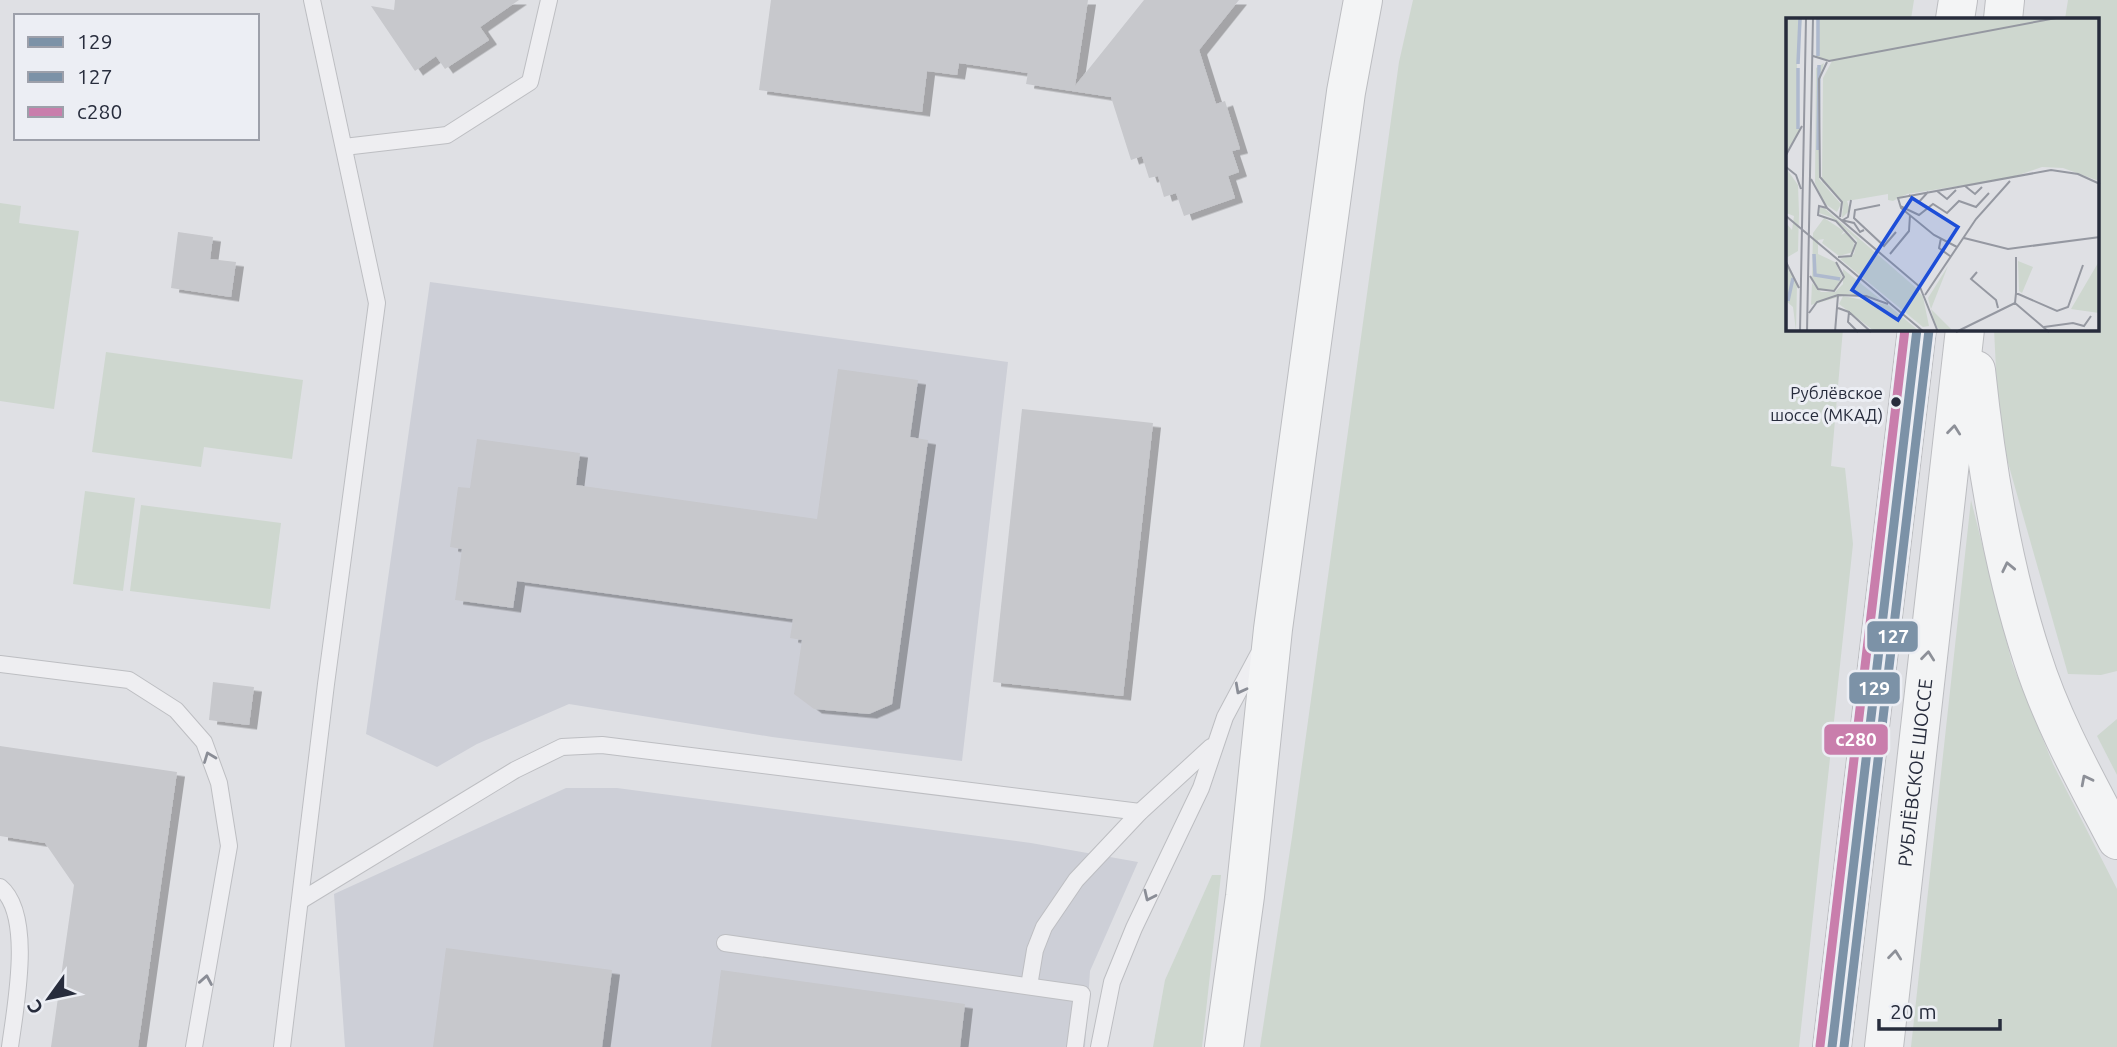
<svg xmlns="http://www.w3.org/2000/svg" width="2117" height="1047" viewBox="0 0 2117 1047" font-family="Ubuntu,sans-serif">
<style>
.built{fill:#cdcfd7}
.green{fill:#ced7cf}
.building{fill:#c7c8cc;filter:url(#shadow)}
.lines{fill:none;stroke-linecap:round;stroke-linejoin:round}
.service-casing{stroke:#bdbec2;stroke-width:18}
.primary-casing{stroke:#bcbdc1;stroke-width:40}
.service{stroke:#eeeef1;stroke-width:16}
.primary{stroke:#f3f4f5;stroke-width:38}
.bus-1-casing{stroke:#eceef4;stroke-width:14}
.bus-2-casing{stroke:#eceef4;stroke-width:14}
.bus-3-casing{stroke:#eceef4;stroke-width:14}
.bus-1{stroke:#7c92a7;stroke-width:9}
.bus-2{stroke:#7c92a7;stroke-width:9}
.bus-3{stroke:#c97eac;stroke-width:9}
.oneway{stroke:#8d9098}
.oneway2{stroke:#8a8d96}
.bus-dot{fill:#272c3c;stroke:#eceef4;stroke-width:2.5}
.labels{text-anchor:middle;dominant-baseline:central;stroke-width:6;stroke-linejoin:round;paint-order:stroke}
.bus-label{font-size:17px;fill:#272c3c;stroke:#eceef4;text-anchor:end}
.street-label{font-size:19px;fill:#272c3c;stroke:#eceef4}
.inset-river{fill:none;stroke:#aeb9ce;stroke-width:3.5}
.inset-road{fill:none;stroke:#9598a1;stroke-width:2}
.view{fill:#1d4ed8;fill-opacity:0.15;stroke:#1d4ed8;stroke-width:3.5}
.inset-edge{fill:none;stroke:#272c3c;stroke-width:3.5}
.line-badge{stroke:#eceef4;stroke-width:2.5}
.badge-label{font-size:19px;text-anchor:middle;font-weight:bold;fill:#fff}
</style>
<defs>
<filter id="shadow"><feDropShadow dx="8" dy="4.5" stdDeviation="0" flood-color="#0004"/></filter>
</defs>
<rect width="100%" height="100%" fill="#dfe0e4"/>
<g class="built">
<polygon points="430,282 1008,362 962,761 772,737 569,704 477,744 437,767 366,734"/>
<polygon points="566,788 617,788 1031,843 1138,862 1090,971 1085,1047 345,1047 334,894"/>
</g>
<g class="green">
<polygon points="1413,0 1914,0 1911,19 1788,19 1788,329 1843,329 1831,466 1845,468 1853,544 1799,1047 1260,1047 1292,837 1399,62"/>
<polygon points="2068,0 2117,0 2117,671 2101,675 2068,674 1999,431 1994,329 2098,329 2098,19 2065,19"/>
<polygon points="0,203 21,206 19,223 79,231 54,409 0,401"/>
<polygon points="106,352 303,380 292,459 204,447 201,467 92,452"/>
<polygon points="85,491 135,498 123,591 73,584"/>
<polygon points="1971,500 2012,663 2053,764 2117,889 2117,1047 1911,1047"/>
<polygon points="141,505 281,523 270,609 130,591"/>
<polygon points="2117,719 2117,775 2097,736"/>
<polygon points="1212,875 1221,875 1202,1047 1153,1047 1165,980"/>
</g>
<g class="building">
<polygon points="395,0 519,0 480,27 489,40 445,69 436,56 415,71 371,6 394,10"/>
<polygon points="771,0 1088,0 1075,86 1144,0 1239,0 1199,50 1216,104 1225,101 1240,149 1232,151 1239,172 1228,176 1235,198 1184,216 1176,193 1164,197 1158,176 1149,178 1142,156 1131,160 1111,97 1026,84 1028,73 959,63 957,75 927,71 922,112 759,90"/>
<polygon points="178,232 213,237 210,259 236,262 231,297 171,288"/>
<polygon points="838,369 918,380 910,437 928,440 892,704 869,714 814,709 794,694 802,640 790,638 793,619 517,581 513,608 455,600 462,549 450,547 458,487 470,488 477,439 580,453 576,485 817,519"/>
<polygon points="1022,409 1153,423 1123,696 993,682"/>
<polygon points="213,682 254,687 249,725 209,720"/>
<polygon points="0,746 177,772 138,1047 51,1047 74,885 45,843 0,836"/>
<polygon points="446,948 612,970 602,1047 433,1047"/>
<polygon points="721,970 965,1004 960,1047 711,1047"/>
</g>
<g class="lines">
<defs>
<g id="service">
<polyline points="344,147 447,135 530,82 549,0"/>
<polyline points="0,664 129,680 176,710 204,742 219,783 229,846 194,1047"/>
<path d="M 0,887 C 34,915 15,1008 10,1047"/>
<polyline points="300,901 515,770 562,747 602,745 1140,812"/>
<polyline points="725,943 1082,994 1075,1047"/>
<polyline points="1029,986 1035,950 1044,927 1076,880 1140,812 1211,747"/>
<polyline points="282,1047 326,684 377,303 312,0"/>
<polyline points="1099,1047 1112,982 1134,928 1201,788 1225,717 1258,655"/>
</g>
<g id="primary">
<polyline points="1955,19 1958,0"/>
<polyline points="2003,19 2005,0"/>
<path d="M 1976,370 C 1986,466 2002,565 2032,657 C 2052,721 2086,781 2117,840"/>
<polyline points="1224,1047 1245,896 1273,629 1346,92 1363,0"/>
<polyline points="1832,1047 1917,329"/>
<path id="s1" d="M 1884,1047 L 1965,329"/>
</g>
</defs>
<use href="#service" class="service-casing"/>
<use href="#primary" class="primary-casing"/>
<use href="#service" class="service"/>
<use href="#primary" class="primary"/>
<defs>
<polyline id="bus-1" points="1832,1047 1917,329"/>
<polyline id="bus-2" points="1844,1047 1929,330"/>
<polyline id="bus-3" points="1820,1046 1905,329"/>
</defs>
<use href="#bus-1" class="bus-1-casing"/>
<use href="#bus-2" class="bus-2-casing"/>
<use href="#bus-3" class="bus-3-casing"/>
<use href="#bus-1" class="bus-1"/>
<use href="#bus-2" class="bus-2"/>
<use href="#bus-3" class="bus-3"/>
</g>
<defs><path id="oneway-chevron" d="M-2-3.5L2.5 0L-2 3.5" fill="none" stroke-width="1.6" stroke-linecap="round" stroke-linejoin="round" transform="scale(1.75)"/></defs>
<g class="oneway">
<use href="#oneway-chevron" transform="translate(1954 430) rotate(-84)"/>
<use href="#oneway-chevron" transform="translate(2008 567) rotate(-102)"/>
<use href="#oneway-chevron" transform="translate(1928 656) rotate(-84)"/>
<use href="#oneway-chevron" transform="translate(2086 780) rotate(-117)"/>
<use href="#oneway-chevron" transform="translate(1895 955) rotate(-84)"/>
</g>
<g class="oneway2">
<use href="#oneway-chevron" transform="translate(1240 689) rotate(118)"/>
<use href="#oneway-chevron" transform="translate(209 757) rotate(-111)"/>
<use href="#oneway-chevron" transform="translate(1149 896) rotate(115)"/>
<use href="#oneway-chevron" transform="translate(206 980) rotate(-80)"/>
</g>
<circle class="bus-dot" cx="1896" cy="402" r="6"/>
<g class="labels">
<g class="bus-label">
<text x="1883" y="392">Рублёвское<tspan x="1883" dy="22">шоссе (МКАД)</tspan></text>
</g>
<g class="street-label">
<text stroke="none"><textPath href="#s1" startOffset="276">РУБЛЁВСКОЕ ШОССЕ</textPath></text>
</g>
</g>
<g transform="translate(1786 18)">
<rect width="313" height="313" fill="#dfe0e4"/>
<path d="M 0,0 L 16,0 L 11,47 L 13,113 L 0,136 ZM 31,0 L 313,0 L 313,163 L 277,150 L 256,149 L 224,160 L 121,176 L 107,183 L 102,182 L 102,176 L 61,183 L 64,192 L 56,200 L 57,184 L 36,164 L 37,60 L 46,43 L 30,40 ZM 38,45 L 32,67 L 33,161 L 55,186 L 51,194 L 38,185 L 29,165 L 30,50 ZM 0,150 L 12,167 L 13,195 L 12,233 L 0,240 L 0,205 L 6,212 L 8,198 L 0,195 ZM 34,190 L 38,190 L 129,269 L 137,279 L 143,308 L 137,309 L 54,241 L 68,236 L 71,222 L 45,199 L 33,195 ZM 38,200 L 58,213 L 55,217 L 60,214 L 68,223 L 67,234 L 53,238 L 36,225 L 38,221 L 32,222 L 32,236 L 49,244 L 56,259 L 48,272 L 33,271 L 26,260 L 27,215 ZM 232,243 L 247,249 L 236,275 L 233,273 ZM 312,245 L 313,295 L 285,291 ZM 0,246 L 11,267 L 10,313 L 7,289 L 0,283 ZM 162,248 L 145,291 L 167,313 L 154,313 L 149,306 L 142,280 ZM 57,251 L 94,281 L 63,276 L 25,287 L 26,265 L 35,274 L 49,274 L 57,266 ZM 57,278 L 102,287 L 133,313 L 88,313 L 53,286 Z" fill="#ced7cf"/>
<path class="inset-river" d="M 32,38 L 32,0M 12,46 L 14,0M 12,50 L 12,111M 32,132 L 33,47M 28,236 L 29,257 L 54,261M 2,283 L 7,260"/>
<path class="inset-road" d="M 27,38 L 43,43 L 270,0M 41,44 L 33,61 L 34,159 L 56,184 L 54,199M 0,137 L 16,108M 0,149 L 10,157 L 15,171M 25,161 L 41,190 L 134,269 L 152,314M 179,168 L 189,176 L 196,169M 151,173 L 161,181 L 170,172M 123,177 L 133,184 L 142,174M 94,187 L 69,192 L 68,200 L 98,228 L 110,214M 114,188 L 133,197 L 147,186 L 161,195 L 173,183 L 190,189 L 203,175M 41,190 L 33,188 L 32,197 L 50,203 L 70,225 L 65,238 L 52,239M 0,198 L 138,314M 55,202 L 68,205 L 74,214 L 78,212M 57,202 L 62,199 L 65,182M 155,220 L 153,230 L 164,238M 178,220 L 222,231 L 314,219M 171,229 L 148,217 L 115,190 L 112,180 L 265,152 L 292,156 L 314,166M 104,236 L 123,213 L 124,197M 0,244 L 13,270M 191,254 L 185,261 L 210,282 L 212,290M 24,258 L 32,271 L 48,273 L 58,259 L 50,244M 230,275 L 230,239M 139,277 L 190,201 L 224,163M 229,285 L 263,314M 52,290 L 63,294 L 62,304 L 72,314M 63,294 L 85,314M 23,295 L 31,284 L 52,277 L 80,278 L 102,286M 258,309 L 287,305 L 298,308 L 305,298M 14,314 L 20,0M 21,314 L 27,0M 49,314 L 52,277M 170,314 L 229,285 L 230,275 L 271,293 L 282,289 L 297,247"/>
<path class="view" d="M 126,180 L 172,209 L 112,302 L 66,272 Z"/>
<rect width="313" height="313" class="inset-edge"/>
</g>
<g class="line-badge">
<rect x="1866" y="620" width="53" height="33" rx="7" fill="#7c92a7"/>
<rect x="1848" y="671" width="53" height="34" rx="7" fill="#7c92a7"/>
<rect x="1823" y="723" width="66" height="33" rx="7" fill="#c97eac"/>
</g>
<g class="badge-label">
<text x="1893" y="643">127</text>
<text x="1874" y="695">129</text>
<text x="1856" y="746">с280</text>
</g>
<rect x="14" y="14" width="245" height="126" fill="#eceef4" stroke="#9da0aa" stroke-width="2"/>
<rect x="28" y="37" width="35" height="10" fill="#7c92a7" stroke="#9da0aa" stroke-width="2"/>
<text x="77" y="49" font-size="21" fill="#272c3c">129</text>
<rect x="28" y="72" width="35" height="10" fill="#7c92a7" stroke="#9da0aa" stroke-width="2"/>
<text x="77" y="84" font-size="21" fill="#272c3c">127</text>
<rect x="28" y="107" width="35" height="10" fill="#c97eac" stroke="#9da0aa" stroke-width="2"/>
<text x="77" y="119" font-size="21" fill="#272c3c">с280</text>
<g transform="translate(49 998) rotate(237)" stroke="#eceef4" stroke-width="5" paint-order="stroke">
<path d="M0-5L12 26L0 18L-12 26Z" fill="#272c3c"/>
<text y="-10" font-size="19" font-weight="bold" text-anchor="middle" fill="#272c3c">С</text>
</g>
<path d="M1879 1019v10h121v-10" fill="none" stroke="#272c3c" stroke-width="3.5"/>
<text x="1890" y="1019" font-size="21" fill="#272c3c" stroke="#eceef4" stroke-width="5" paint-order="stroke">20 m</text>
</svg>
